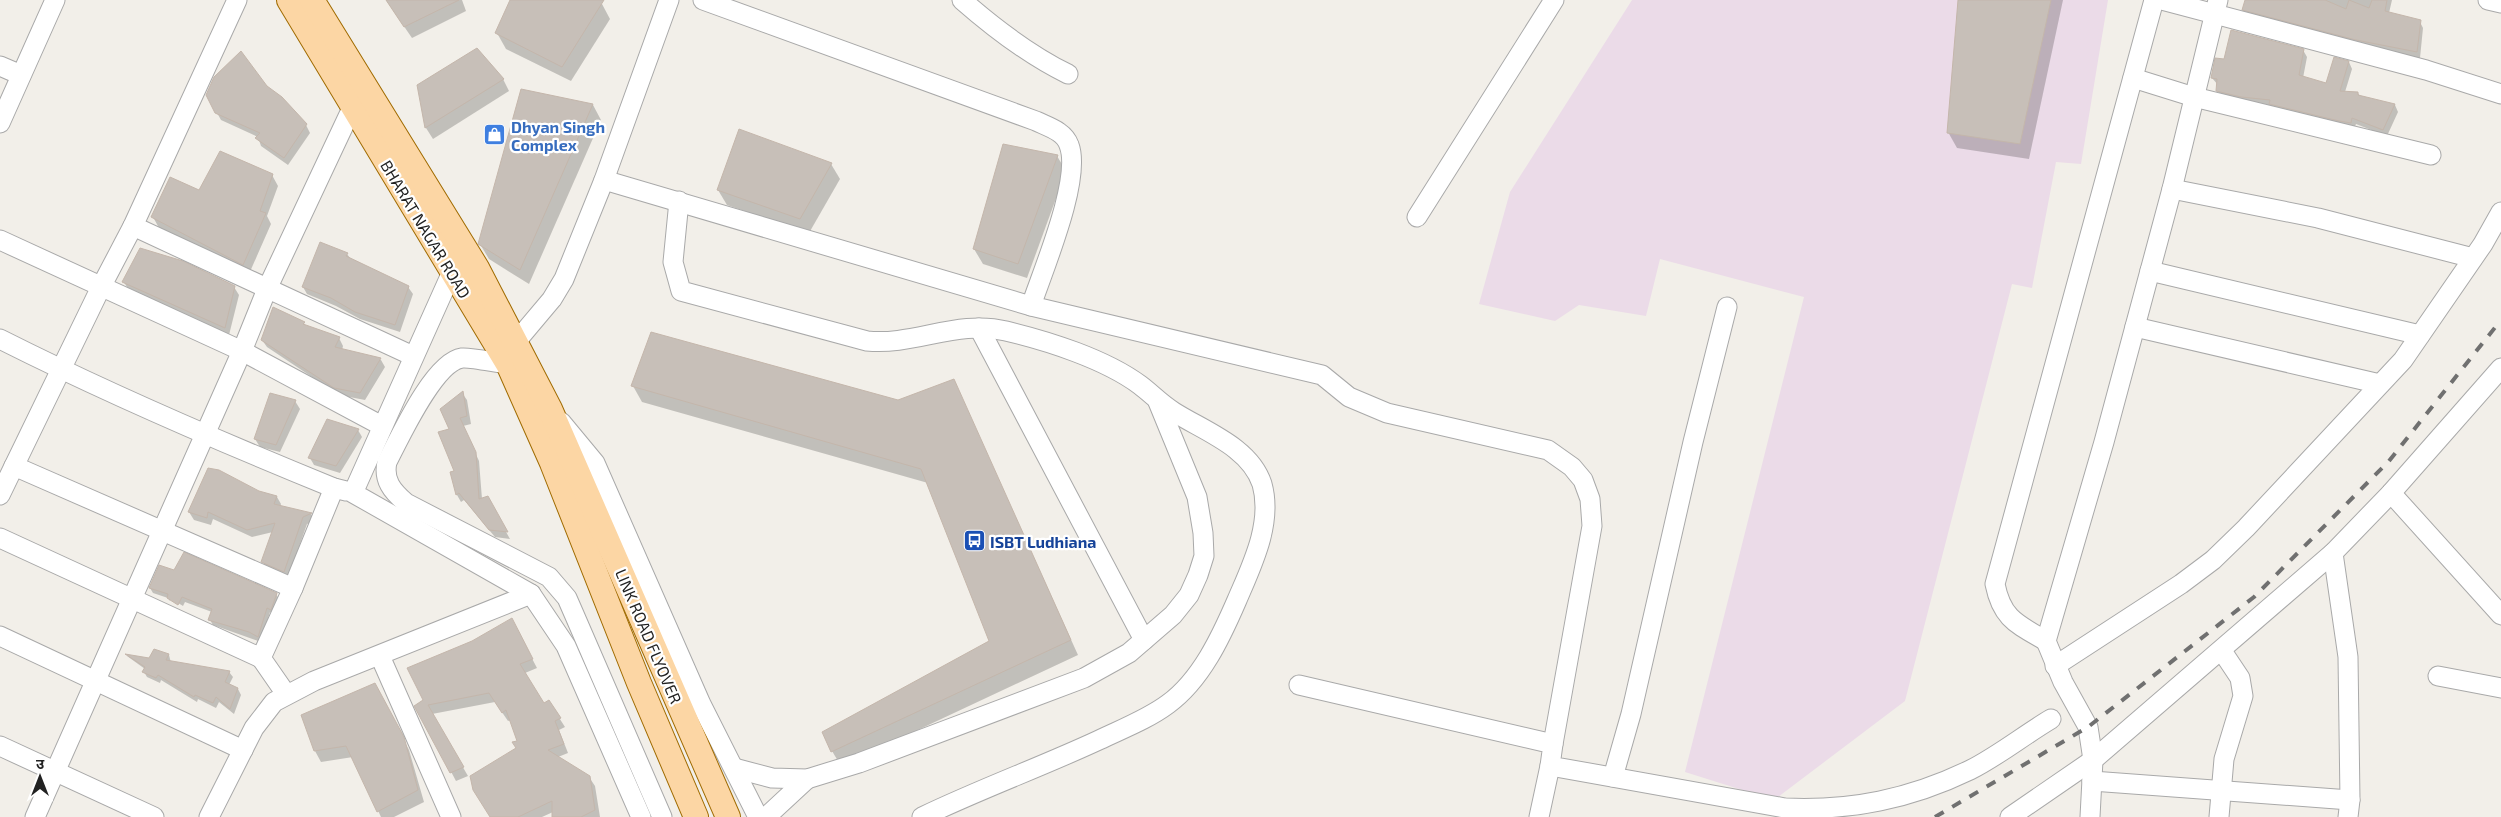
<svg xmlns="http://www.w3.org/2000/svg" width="2501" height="817" viewBox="0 0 2501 817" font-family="'Exo 2','Noto Sans Devanagari',sans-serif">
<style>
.industrial{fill:#ebdbe8}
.shadow{fill:#0003}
.building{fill:#c7bfb8;stroke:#c4b6ab}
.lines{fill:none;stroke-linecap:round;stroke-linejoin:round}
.minor-casing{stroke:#a9a9a9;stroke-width:21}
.major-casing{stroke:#a06b00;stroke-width:26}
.minor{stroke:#fff;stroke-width:19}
.major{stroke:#fcd6a4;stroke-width:24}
.rail{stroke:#707070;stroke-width:4;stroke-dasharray:10 10;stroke-linecap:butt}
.labels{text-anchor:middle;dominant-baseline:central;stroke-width:4.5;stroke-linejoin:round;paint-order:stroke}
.shop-label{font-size:16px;font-weight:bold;fill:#366cbe;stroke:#fff;text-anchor:start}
.street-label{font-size:16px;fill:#222;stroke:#fff}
.transit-label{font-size:16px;font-weight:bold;fill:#164399;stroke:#fff;text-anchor:start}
</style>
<rect width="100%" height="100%" fill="#f2efe9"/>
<polygon class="industrial" points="1632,0 2108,0 2081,164 2056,162 2032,288 2012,284 1905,701 1774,800 1685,772 1804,297 1660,259 1646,316 1579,305 1555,321 1479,304 1510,192"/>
<g class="shadow">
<polygon points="386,0 462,0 466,11 412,38"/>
<polygon points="511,0 589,0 602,4 610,19 571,81 506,49 497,33"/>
<polygon points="1959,0 2063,0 2029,159 1957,148 1948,132"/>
<polygon points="2247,0 2392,0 2389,13 2420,22 2423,28 2420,58 2381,51 2247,16 2243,9"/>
<polygon points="2303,50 2307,57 2303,78 2327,84 2349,62 2352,69 2345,92 2358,93 2360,96 2395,105 2398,112 2387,136 2356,124 2354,129 2274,110 2271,106 2246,103 2222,98 2218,91 2218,85 2212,78 2224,61"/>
<polygon points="503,79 509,91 433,139 426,128 419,86"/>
<polygon points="266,87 306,125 310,133 288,165 261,146 258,137 221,120 207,95"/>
<polygon points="521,91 593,105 601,120 529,284 489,259 480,244"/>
<polygon points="1057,156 1066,171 1027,278 983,264 974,249"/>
<polygon points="831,164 840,179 809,233 727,205 718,190"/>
<polygon points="272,175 278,186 267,216 271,224 249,274 159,228 153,217 200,192"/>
<polygon points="347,254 350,258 408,287 413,294 400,332 360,319 336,306 307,294 303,287"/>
<polygon points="124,282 234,287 239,295 229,335 128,289"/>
<polygon points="304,323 306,326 339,338 343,346 342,350 381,360 385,367 365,400 339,395 267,347 262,340"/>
<polygon points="953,380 1078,655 841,766 832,751 991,641 928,483 642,402 633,386 899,401"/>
<polygon points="462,393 467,400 471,424 463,426 479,461 482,499 487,498 510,539 495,537 464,500 461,502 457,495 451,473 455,471 450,430"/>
<polygon points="295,401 300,409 280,452 260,447 255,439"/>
<polygon points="358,430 362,437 340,473 314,465 310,458"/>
<polygon points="258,492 277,497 281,504 280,507 311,514 315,521 307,524 288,578 267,569 263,562 273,532 252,537 213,519 211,525 194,520 189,512"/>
<polygon points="175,572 276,594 279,599 273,614 270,612 261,642 213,625 210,620 212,612 185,602 183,606 170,598 170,601 168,598 153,593 150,588"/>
<polygon points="516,628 537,668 525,673 543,704 549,702 565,727 559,730 568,753 558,757 589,777 595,786 600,817 553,817 553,812 542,817 491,817 517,749 519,742 511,720 508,721 495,702 432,714 468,776 456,781 416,706"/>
<polygon points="155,651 169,655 171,663 229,672 233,677 229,685 238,689 241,695 234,714 219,702 216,708 198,699 197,702 161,680 160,683 147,677 144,672 145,669 127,656 150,659"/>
<polygon points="380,695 409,750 424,802 394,817 381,817 353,757 321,762 315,751"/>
</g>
<g class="building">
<polygon points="386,0 459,0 404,27"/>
<polygon points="510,0 604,0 562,67 495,33"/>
<polygon points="1958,0 2051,0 2020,144 1947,133"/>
<polygon points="2245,0 2325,0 2346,9 2349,0 2369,8 2372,0 2387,0 2385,11 2421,20 2417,52 2356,40 2242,10"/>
<polygon points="2231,30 2304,49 2299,75 2326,83 2334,57 2349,61 2340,91 2358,92 2358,95 2395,104 2383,130 2352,118 2351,123 2339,121 2269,104 2270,100 2241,97 2216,91 2217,79 2211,78 2215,58 2224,59"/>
<polygon points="477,48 504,79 425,128 417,85"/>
<polygon points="241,51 267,86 282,97 307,124 284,158 255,138 260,133 215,113 206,95 214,77"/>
<polygon points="521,89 593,104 520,270 478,244"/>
<polygon points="739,129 832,163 800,219 717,190"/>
<polygon points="1003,144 1058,155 1018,264 973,249"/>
<polygon points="220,151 273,174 260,211 266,213 243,265 151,217 170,177 199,190"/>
<polygon points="320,242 348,253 346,256 409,286 395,325 355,312 331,298 302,287"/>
<polygon points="140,248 183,261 235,286 225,328 122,282"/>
<polygon points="273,307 305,322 303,324 340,337 335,347 381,358 360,393 334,388 261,340"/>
<polygon points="651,332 898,400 954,379 1071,640 831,752 822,732 989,641 921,469 631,386"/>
<polygon points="463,391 467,416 460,418 476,452 479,499 488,496 508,532 489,530 459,493 456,495 450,472 454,471 438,432 449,429 440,409"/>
<polygon points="270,393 296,400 276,445 254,439"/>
<polygon points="327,419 359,429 336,466 308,458"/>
<polygon points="208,468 219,470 259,491 277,496 274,504 312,513 303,517 284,572 261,562 275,523 247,530 208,512 207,518 188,512"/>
<polygon points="184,552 277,593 271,610 267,608 258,637 249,632 208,620 212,609 182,597 178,605 167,598 168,594 149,588 159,565 174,570"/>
<polygon points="512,618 533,659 520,664 544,703 549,700 561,718 555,721 564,744 548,750 590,776 595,810 581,817 552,817 552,801 518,817 490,817 473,790 470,776 516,748 512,742 517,741 506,710 502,713 489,693 428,705 464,767 450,773 414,706 423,700 407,668 472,641"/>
<polygon points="154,649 169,654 166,660 230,671 225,682 238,688 230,709 216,697 213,703 195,695 194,697 158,675 156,678 142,672 145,667 125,654 149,658"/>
<polygon points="375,683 404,737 418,790 377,812 346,746 314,751 301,715"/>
</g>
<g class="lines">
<defs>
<g id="minor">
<path d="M 703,0 L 1036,121 C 1048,127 1064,131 1069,145 C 1082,179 1043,270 1031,306 L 1322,375 L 1349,397 L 1387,413 L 1548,450 L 1572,467 L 1583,480 L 1590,499 L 1592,526 L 1553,744"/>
<path d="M 962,0 C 994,28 1029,55 1068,74"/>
<polyline points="2162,0 2426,70 2501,94"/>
<polyline points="2488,0 2501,3"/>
<polyline points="0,66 21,75"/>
<polyline points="2133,78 2194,97 2431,155"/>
<polyline points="0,123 55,0"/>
<polyline points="604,180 1031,306"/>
<polyline points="2172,189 2318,218 2473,258"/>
<path d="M 679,201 L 673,262 L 681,291 L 867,341 C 914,346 958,319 1006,331 C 1048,341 1105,359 1140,385 C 1152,394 1161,404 1174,412 C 1204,431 1250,447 1262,484 C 1273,523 1252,565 1237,600 C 1221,637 1201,680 1168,704 C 1148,719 1122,729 1099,740 C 1041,767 980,789 922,817"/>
<polyline points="1417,217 1554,0"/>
<polyline points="133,226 413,356"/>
<polyline points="0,240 242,351 382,426"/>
<polyline points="2150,271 2420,335"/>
<polyline points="452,272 353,493 531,594 566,646 641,817"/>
<polyline points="2135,327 2380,384"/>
<polyline points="979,328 1144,640"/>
<path d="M 0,339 C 109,394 221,442 334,488 L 346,491"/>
<polyline points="515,343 552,299 564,279 604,180 669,0"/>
<path d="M 508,364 C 497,363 471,357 462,358 C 434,362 400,437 387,462 C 383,480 392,491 406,503 L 549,577 L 567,598 L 574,614 L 662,817"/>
<polyline points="561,422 595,463 701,704 758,817"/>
<polyline points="14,466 293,588"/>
<polyline points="2391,493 2501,615"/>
<polyline points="0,495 101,287 133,226 237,0"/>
<polyline points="0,538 261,658 293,588 334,488"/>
<polyline points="2333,553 2348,657 2350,800 2348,817"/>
<polyline points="0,636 243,750"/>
<path d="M 2046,641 C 2017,624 2002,619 1995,584 L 2154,0"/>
<polyline points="380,656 451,817"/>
<polyline points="261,658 286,694"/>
<polyline points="2055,666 2181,584 2213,560 2246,528 2403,360 2483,244 2501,212"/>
<polyline points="2438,676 2501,688"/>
<path d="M 1299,685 L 1553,744 L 1550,766 L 1785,808 C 1851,811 1910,799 1970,770 C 1998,756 2024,735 2051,719"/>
<polyline points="0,746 154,817"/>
<polyline points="734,768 772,778 807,779 859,763 1084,678 1129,653 1173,615 1189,595 1198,575 1204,556 1203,533 1197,497 1158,402"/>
<polyline points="1613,777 1631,714 1693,442 1727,307"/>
<polyline points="2092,781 2350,800"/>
<polyline points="35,817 242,351 267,289 353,106"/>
<polyline points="209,817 254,728 274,702 314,681 531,594"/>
<polyline points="766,817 807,779"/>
<polyline points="1539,817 1550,766"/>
<polyline points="2010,817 2093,760 2333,553 2391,493 2501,368"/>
<polyline points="2090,817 2093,760 2088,727 2063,682 2046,641 2104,442 2172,189 2218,0"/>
<polyline points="2219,817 2224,759 2243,696 2240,678 2222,651"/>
</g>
<g id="major">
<polyline points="289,0 508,364 552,463 639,683 696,817"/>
<polyline points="312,0 477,268 550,409 728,817"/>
</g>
</defs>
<use href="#minor" class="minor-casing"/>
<use href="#major" class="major-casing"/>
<use href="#minor" class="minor"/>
<use href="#major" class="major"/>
<polyline class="rail" points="1935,817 2088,727 2254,597 2389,461 2501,320"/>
</g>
<defs>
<symbol id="shop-square" viewBox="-11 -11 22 22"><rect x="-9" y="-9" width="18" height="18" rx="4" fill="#3f7fe0" stroke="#fff"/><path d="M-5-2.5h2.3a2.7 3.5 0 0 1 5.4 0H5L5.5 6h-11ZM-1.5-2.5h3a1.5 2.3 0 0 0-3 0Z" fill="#fff"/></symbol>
<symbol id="bus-square" viewBox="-11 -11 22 22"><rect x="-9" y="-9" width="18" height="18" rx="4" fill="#1a4fb4" stroke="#fff"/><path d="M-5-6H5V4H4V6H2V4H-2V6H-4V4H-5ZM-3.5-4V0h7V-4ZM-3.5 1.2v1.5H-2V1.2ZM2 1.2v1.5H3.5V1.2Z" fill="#fff"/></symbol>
</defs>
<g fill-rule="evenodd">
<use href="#shop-square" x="482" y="122" width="25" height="25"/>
<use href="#bus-square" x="962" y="528" width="25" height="25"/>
</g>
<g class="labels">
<g class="shop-label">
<text x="511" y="126">Dhyan Singh<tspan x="511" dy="18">Complex</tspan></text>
</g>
<g class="street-label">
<text transform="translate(426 229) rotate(59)">BHARAT NAGAR ROAD</text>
<text transform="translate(649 636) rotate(67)">LINK ROAD FLYOVER</text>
</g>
<g class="transit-label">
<text x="990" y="541">ISBT Ludhiana</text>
</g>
</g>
<g transform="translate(40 777)" stroke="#ffffff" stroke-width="4" paint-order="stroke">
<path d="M0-4L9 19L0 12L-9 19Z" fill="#222222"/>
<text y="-8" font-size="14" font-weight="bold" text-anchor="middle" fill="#222222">उ</text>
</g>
</svg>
